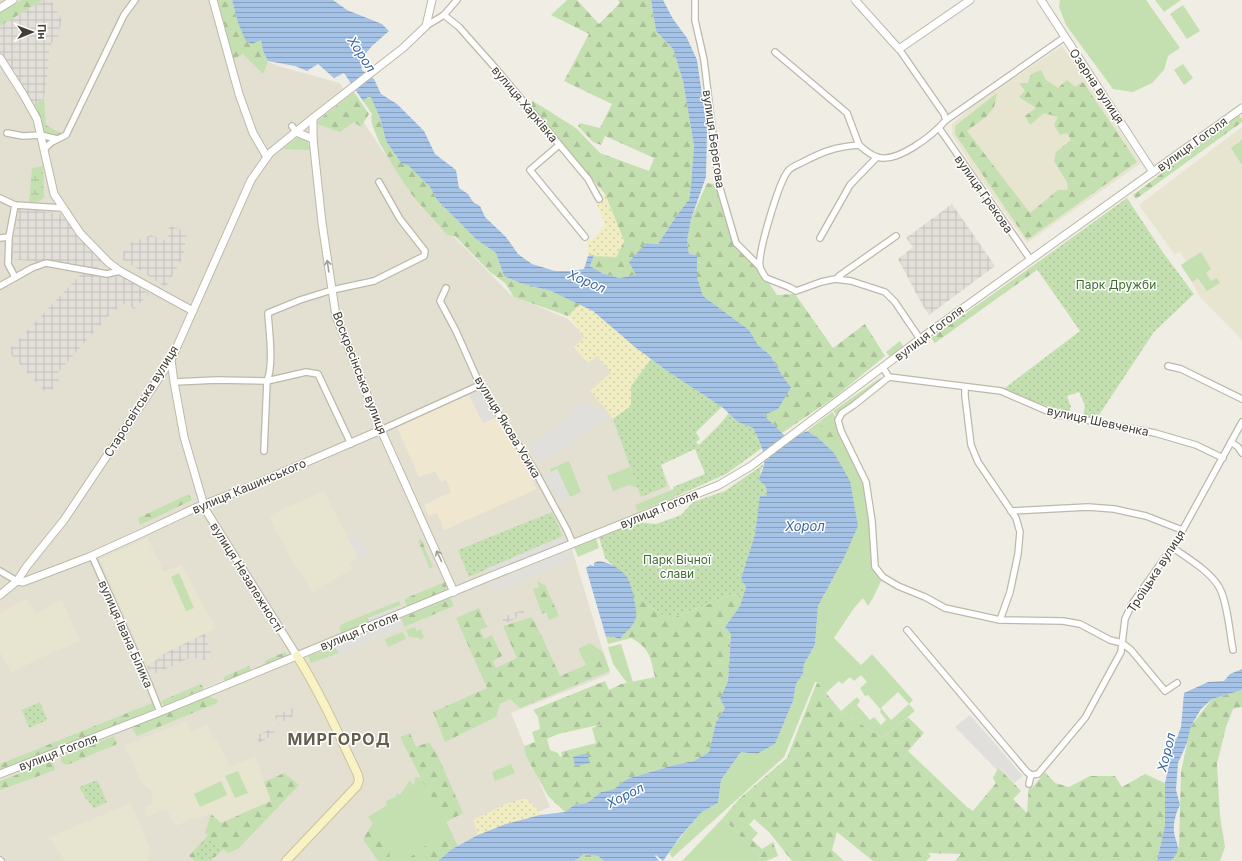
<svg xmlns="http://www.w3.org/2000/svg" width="1242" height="861" viewBox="0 0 1242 861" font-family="Inter,sans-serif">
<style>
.residential{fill:#e3e0d2}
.commercial{fill:#f0e7d0}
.industrial{fill:url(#industrial-grid)}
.education{fill:#e7e4cf}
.grass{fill:#c4e0b0;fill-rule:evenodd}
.forest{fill:url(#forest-firs);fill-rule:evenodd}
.wetland{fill:url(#wetland-marsh)}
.sand{fill:url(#sand-dots)}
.park{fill:url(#park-dots)}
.parking{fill:#e1dfdc}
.water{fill:url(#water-rules)}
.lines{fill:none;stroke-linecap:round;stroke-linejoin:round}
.minor-casing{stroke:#bdb9aa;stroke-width:8}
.tertiary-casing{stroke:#bdb9aa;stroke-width:9}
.secondary-casing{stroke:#cbc497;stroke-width:10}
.minor{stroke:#fff;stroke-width:5.5}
.tertiary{stroke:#fff;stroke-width:7}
.secondary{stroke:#f8f2c5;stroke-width:8}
.oneway{stroke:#a09e9a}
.labels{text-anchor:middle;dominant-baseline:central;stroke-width:3;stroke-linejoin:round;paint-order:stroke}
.street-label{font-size:12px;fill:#413e34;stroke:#fff}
.park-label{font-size:12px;fill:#3e6b2f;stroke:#fff}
.water-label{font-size:13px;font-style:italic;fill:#3b67a0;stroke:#fff}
.district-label{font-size:16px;font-weight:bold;letter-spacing:1px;fill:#625d4d;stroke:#fff}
</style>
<defs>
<pattern id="industrial-grid" width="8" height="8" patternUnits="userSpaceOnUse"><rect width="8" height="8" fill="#e2dfd9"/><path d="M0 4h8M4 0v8" fill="none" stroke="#c3c0bb"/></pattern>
<pattern id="forest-firs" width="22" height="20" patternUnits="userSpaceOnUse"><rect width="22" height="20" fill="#c4e0b0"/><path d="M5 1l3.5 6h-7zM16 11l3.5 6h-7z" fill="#aac198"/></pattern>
<pattern id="wetland-marsh" width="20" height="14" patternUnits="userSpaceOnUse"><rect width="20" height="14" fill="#c4e0b0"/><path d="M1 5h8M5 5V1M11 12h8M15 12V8" fill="none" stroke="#aac198"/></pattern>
<pattern id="sand-dots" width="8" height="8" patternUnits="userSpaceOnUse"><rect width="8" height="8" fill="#f1edc2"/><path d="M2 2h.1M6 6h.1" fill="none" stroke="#d0cca7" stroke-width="1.8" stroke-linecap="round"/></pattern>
<pattern id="park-dots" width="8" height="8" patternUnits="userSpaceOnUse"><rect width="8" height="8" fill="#c4e0b0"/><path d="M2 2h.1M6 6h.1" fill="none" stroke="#aac198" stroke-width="1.8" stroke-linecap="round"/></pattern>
<pattern id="water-rules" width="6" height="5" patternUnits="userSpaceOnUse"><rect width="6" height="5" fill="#a5c3e7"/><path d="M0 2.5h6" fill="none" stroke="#88a0bc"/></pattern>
</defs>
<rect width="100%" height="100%" fill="#f0eee4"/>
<g class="residential">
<polygon points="0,0 228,0 241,50 278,66 340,83 366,126 413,195 511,295 568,319 626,380 675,499 288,656 0,766"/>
<polygon points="572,549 610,674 511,713 550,807 448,849 434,861 0,861 0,779 550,557"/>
</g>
<polygon class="commercial" points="469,395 483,423 496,417 500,422 537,489 444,530 437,513 429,516 424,505 451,492 446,479 441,482 435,471 419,477 397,427"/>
<g class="industrial">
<polygon points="44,0 51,0 63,23 58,30 58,37 52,42 49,50 48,69 44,98 31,107 0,58 0,26"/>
<polygon points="952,204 995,266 929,315 923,306 898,259 913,247 906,238"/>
<polygon points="19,208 62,214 81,239 101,258 97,270 103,275 127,278 149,294 134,309 129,305 122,304 108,316 55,376 60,381 47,394 8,351 81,274 77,266 10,259"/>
<polygon points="169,227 173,227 187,232 183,257 166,287 119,257 131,243 151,235 168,242"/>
<polygon points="523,610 524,613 517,616 517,618 504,624 502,617"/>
<polygon points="205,633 212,657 204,660 192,657 151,675 147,666 157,660 157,657"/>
<polygon points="294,708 296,713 292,715 292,717 278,724 275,716"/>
<polygon points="272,728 275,734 259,743 256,736"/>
</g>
<g class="education">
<polygon points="1062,46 1106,110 1141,163 1027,243 974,170 952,134 952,124 971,108 1005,84"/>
<polygon points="1242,127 1242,340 1199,296 1192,282 1181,265 1186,262 1186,261 1180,252 1175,255 1139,205"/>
<polygon points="324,491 358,557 350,563 353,568 313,593 292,561 270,520 272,515 282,509"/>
<polygon points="147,538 161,565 163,572 181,564 216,628 157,657 157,659 147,666 100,559"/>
<polygon points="26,599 36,613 62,600 80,641 40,658 11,673 0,652 0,613"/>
<polygon points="187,721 191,732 208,724 213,738 218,742 230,767 255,756 271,801 221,823 210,814 199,819 192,818 176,826 166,809 146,817 145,807 153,803 151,790 141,782 125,745"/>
<polygon points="131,803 151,852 147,861 65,861 49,837"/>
</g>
<g class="grass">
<polygon points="1060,0 1146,0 1180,48 1168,56 1164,70 1152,83 1133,92 1113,89 1066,25 1059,7"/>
<polygon points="1155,0 1181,0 1164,12"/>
<polygon points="1183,5 1200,31 1187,39 1170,14"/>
<polygon points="1183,64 1193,78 1184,85 1174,70"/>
<polygon points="302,137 307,140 310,150 283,149 297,138"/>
<polygon points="1242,140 1242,165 1231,148"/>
<polygon points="1201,252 1211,269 1206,273 1211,281 1217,278 1220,283 1207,291 1198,278 1192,282 1181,265"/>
<polygon points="900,341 903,346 890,357 886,352"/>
<polygon points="880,378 882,380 876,386 837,416 833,411"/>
<path d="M 832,412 L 838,420 L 866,482 L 875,567 L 883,577 L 873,598 L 868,606 L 863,598 L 854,608 L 834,638 L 861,665 L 872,654 L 913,700 L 909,704 L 915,711 L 882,738 L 841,711 L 857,697 L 860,701 L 857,705 L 870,720 L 874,717 L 881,725 L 886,720 L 880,712 L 881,710 L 868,695 L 865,696 L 860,688 L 867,682 L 861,675 L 854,681 L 850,677 L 842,684 L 839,681 L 826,693 L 817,682 L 815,682 L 784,757 L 672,858 L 669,851 L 702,812 L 718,803 L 721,780 L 741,752 L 757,754 L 775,744 L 793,701 L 796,684 L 803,674 L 804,664 L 815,645 L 818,606 L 843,560 L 817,437 L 807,431 ZM 898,692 L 909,704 L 891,720 L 881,708 Z"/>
<polygon points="569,461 581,492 570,497 557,469 551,472 550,469"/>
<polygon points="630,467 638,488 629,485 613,491 607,476"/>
<polygon points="674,489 677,496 638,512 635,505"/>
<polygon points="596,538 599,548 578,557 574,547"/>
<polygon points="179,573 194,608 186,611 171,577"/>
<polygon points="399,601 401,605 368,618 370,623 342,635 339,628 342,624"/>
<polygon points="415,627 417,631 421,629 424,638 420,640 419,638 409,637 406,630"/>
<polygon points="403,632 406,639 388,647 385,639"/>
<polygon points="590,643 603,652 605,657 586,665 578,649"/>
<polygon points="621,644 633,682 627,683 613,664 608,647"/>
<polygon points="335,647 339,653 311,663 308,656"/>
<polygon points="511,764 515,773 495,781 492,772"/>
<polygon points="238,771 248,793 235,798 225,776"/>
<path d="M 415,777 L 421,778 L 440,809 L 458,846 L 452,849 L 447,840 L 441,834 L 409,858 L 405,851 L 397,856 L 399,861 L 390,861 C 390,841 380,832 368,817 L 387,805 L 386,801 L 395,797 L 397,793 L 400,795 L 410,780 L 414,786 Z"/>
<polygon points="221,781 227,795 200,807 194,794"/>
<polygon points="723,818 760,857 758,861 682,861"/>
</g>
<g class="forest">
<polygon points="22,0 43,0 0,26 0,11"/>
<polygon points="218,0 232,0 238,23 261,40 263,51 268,61 263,74 243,54 233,59"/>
<polygon points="567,0 577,0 599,24 620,3 618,0 651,0 656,31 673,49 683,81 694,146 691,185 689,200 677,215 658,244 646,243 640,251 636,275 619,278 602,273 590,266 594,255 616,257 624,241 605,194 529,104 533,101 576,128 600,153 649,171 654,158 605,136 601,145 593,142 578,126 580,123 600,128 612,104 564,81 589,34 551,15"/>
<polygon points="1041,70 1046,80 1058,88 1067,80 1075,87 1083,82 1137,162 1027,240 955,134 955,126 997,93 994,107 987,116 967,131 1030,213 1058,190 1068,190 1067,182 1054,161 1056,152 1071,140 1067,133 1060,135 1054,125 1058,117 1044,113 1030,125 1025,116 1036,108 1019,97 1025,91 1019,83 1028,83 1031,74"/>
<polygon points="354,92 369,114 361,127 354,122 340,132 317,124 319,120"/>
<path d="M 370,94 L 380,118 L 386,141 L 401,163 L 409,165 L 430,187 L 437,200 L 476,239 L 496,253 L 504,276 L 520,283 L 551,291 L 580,304 L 568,316 L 514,297 L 505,283 L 490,272 L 455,236 L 447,235 C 438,223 427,213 418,202 C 408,190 365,127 372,114 L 363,101 Z"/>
<polygon points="44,98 46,125 62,134 51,138 41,135 31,107"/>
<polygon points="1239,115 1242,119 1242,122 1136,199 1133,195"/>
<polygon points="707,183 719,185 736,243 757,266 777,295 795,294 833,348 865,324 885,356 835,397 782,433 764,415 791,387 783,377 770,355 758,345 749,330 703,296 697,277 697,255 689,254 687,241 691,219"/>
<polygon points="1034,265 1037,270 935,343 931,338"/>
<polygon points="822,426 834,427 837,430 832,443 837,451 834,451 811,431"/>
<polygon points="189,494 192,500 140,525 138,518"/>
<polygon points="421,539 433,567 430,569 418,541"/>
<path d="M 627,578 L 646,604 L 669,619 L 734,594 L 743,597 L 740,606 L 725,627 L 731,634 L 728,681 L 720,699 L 725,708 L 716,722 L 709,752 L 694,761 L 674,765 L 627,779 L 614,789 L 601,792 L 587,803 L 574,805 L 565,812 L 548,796 L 526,756 L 524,746 L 535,742 L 532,732 L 540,729 L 538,717 L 533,710 L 605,681 L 609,690 L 621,684 L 655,677 C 650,657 651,649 631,638 L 608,644 L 606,637 L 611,636 L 620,639 C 624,634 629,630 632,625 C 641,611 632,592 627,578 ZM 603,724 L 592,728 L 596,743 L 561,752 L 562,756 L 560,757 L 558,753 L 550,750 L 547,739 L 558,734 Z"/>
<polygon points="537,581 545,585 559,616 549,620 546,612 542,614 533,589 539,587"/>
<polygon points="445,582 447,589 444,593 407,607 404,599"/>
<polygon points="450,598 454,606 404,627 401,618"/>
<polygon points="479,608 487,627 480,630 484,639 492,635 502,656 493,661 496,668 517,658 503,626 532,617 543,639 560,676 605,657 610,671 520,708 510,699 500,704 496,717 445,742 433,712 487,688 456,618"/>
<polygon points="285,652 287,656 266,665 264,661"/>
<polygon points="249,666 251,670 225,681 223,677"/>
<polygon points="817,682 841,711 882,738 908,717 924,733 908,751 967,807 973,811 996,783 993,778 997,770 999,768 1021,791 1013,799 1027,813 1029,784 1032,788 1045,772 1055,783 1069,787 1090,776 1115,776 1122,787 1145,774 1165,783 1165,825 1157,861 955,861 961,854 928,853 931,856 926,861 873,861 837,832 832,850 844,861 792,861 769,832 754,819 749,825 758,833 752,840 762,849 773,842 778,856 766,861 758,861 760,857 723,818 739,799 787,758"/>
<polygon points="201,684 204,689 163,706 161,701"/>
<polygon points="1242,690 1242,707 1233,709 1226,727 1217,764 1220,816 1225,847 1220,861 1172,861 1179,846 1181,772 1191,726 1212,699"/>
<polygon points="208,696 218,700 217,703 137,736 132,727"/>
<polygon points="152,703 155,709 0,771 0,764"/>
<polygon points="410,733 416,747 429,742 438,756 463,813 446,822 421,778 400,737"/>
<polygon points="114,736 117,744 67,765 62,763 61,757"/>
<polygon points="53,761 55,770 0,790 0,781"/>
<polygon points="284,773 299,785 238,849 228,853 223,849 211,861 195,861 189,856 208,835 205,833 211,814 221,823 271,801 264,782"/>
<path d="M 373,823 C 384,836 390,844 390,861 L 378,861 L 363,839 Z"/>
<polygon points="441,834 447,840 452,849 438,861 399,861 397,856 405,851 409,858"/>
<polygon points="584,854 598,856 604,861 575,861"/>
</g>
<polygon class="wetland" points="43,166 44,198 38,202 29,203 32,168"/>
<g class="sand">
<polygon points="605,194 624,241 616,257 588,256 588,241 593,239 605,224 596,202"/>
<path d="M 580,304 L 593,311 L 651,359 L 631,386 L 631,406 L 613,419 C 607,409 597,400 590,391 L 611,373 L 597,356 L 588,363 L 574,347 L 584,337 C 577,330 575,322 568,316 Z"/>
<polygon points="526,798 539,811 540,815 506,824 478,835 473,820 508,803"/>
</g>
<g class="park">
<polygon points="1127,198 1162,251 1194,294 1154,332 1097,418 1083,416 1085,406 1079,392 1067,396 1071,407 1069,413 1001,391 1080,331 1034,265"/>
<polygon points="651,359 667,371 722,407 696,432 700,439 696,442 699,445 720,424 729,413 738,422 753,428 762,448 726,474 677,496 673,487 705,474 695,449 661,465 667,486 641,497 613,419 631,406 631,386"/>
<polygon points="764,464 760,472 766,485 767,496 761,496 755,534 741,579 746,587 743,597 734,594 669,619 646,604 627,578 605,558 599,537 635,522 656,524 681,515 693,502 725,491"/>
<polygon points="552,512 563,536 469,577 458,550"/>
<polygon points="40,702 47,720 29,728 22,710"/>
<polygon points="97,780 107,802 94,808 85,797 79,787"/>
<polygon points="209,837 221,849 208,860 200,860 193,853"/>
</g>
<g class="parking">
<polygon points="480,391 496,417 483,423 469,395"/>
<polygon points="585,403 591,411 596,407 601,408 604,411 605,417 588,432 554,455 543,462 537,459 529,445 539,441 549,432 568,416 577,405"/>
<polygon points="557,469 570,497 559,502 545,475"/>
<polygon points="358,533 368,554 359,559 348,538"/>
<polygon points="563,536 566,541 488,574 486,569"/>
<polygon points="569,551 572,559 493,593 490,584"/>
<polygon points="401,605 402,609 370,623 368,618"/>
<polygon points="401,618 404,627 339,653 335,647"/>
<polygon points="970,715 1023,776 1014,783 1000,768 997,770 955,727"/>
<polygon points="339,719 358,758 356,760 336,721"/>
</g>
<g class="water">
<path d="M 232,0 L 333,0 L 347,10 L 382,24 L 389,31 L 372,46 L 360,60 L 362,70 L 374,79 L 381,94 L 397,104 L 424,131 L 435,154 L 456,170 L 459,188 L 468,194 L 473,202 L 480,206 L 485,217 L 506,237 L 518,254 L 532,264 L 555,271 L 571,271 L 584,269 L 588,256 L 594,255 L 590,266 L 602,273 L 619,278 L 636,275 L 629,262 L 646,243 L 658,244 L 677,215 L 689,200 L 691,185 L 694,146 L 683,81 L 673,49 L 656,31 L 651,0 L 663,0 L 673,19 L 687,38 L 697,60 L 707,128 L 706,177 L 691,219 L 687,241 L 689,254 L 697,255 L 697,277 L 703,296 L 749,330 L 758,345 L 770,355 L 783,377 L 791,387 L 778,409 L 764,415 L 785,436 L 796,436 L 807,431 L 817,437 L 834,453 L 850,481 L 858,526 L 843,560 L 818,606 L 815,645 L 804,664 L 803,674 L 796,684 L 793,701 L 775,744 L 757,754 L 741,752 L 721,780 L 718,803 L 702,812 L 679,838 L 663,861 L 656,855 L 655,856 L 659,861 L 604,861 L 598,856 L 584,854 L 575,861 L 438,861 L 452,849 L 478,835 L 506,824 L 540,815 L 565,812 L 574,805 L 587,803 L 601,792 L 614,789 L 627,779 L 674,765 L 694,761 L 709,752 L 716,722 L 725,708 L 720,699 L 728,681 L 731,634 L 725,627 L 740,606 L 746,587 L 741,579 L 755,534 L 760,496 L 767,496 L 766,486 L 759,480 C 760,475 763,470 764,465 C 766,452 758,439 753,428 L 738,422 L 722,407 L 667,371 L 635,347 L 593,311 L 551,291 L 520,283 L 504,276 L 496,253 L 476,239 L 437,200 L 430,187 L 409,166 L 401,163 L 386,141 L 380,118 L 370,95 L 363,101 L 344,73 L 334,78 L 318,64 L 307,71 L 295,66 L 268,61 L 263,51 L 261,40 L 252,44 L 246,41 L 238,23 Z"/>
<path d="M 598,561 C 609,562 620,568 627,577 C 631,583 632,592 634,598 C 635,604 637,611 636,617 C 634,627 625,632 620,639 L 611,636 L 606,637 L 586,568 L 590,565 L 594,566 L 594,563 Z"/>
<path d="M 1242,669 L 1242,690 L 1212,699 L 1201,709 L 1191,726 L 1187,743 L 1178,763 L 1176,790 L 1180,805 C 1176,812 1173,824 1174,832 C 1176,845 1183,848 1171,861 L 1157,861 L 1165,825 L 1165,783 L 1169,765 L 1169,745 L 1177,738 L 1181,727 L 1184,693 L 1208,682 L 1224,681 L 1230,674 Z"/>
<polygon points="587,753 590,763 575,766 573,757"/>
</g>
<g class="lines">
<defs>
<g id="minor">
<polyline points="695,0 695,20 704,60 719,185 736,243 760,267"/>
<polyline points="444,15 459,27 498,71 588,179 599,199"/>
<polyline points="426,26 444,15 457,0"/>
<polyline points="899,49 944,114 946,120"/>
<polyline points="775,52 847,113 859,145"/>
<polyline points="292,126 296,132"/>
<polyline points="939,128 1030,259"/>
<polyline points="7,133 23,136 41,135 57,139"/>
<polyline points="559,145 530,170 585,237"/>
<polyline points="44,149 52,142 66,135 124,15 135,0"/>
<polyline points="0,198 15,205 62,208"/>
<polyline points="15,205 9,237 8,264 15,277"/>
<polyline points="0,238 9,237"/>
<polyline points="820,238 850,185 877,157"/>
<polyline points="837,279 839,276 896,236"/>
<polyline points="0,286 32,268 46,263 107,274 120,271"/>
<polyline points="446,288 440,301 456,331 480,385 535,471 567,530 573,544"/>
<path d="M 920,339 L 895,302 L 885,292 L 851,281 L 835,279 L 821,282 L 796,291 L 789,287 L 766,278 C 764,275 761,271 760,267 C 757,254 779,182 788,171 C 791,167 797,165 801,163 C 822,152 834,147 859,145 C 864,149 870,155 877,157 C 897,164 933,135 946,120 L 1065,37"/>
<polyline points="1168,366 1181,369 1242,399"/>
<polyline points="883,368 889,377 1001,391 1054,414 1155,433 1196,445 1223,458"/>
<polyline points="889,377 854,405 842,413 838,420 841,431 866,482 872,521 875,567 883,577 898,586 925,597 945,608 1000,620 1063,621 1080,624 1110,640 1122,643 1131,650 1165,691 1177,683"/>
<polyline points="174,382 217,380 267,381 306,372 318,374 351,444"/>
<polyline points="965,387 965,396 971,445 978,462 1016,518 1020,532 1018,554 1010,592 1000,620"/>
<polyline points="381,430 480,385"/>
<polyline points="1231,442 1238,447 1242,453"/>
<path d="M 264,451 L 267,381 C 274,364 269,331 268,313 L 300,300 L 332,290 L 374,281 L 424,256 L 425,251 L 400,219 L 379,182"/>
<polyline points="1011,511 1088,507 1114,509 1146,516 1182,530"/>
<path d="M 1172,547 C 1187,558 1210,571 1219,587 C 1227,600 1230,634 1233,650"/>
<polyline points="92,556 149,684 160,712"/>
<polyline points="0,571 17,581"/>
<polyline points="907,630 1027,772 1031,775 1038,774 1085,718 1121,652 1125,619 1132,604 1176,542 1242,422"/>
<polyline points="1029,784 1031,775"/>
<polyline points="0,860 1,861"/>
</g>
<g id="tertiary">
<polyline points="213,0 239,94 253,133 267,157"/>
<polyline points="855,0 899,49 970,0"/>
<polyline points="1041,0 1153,172"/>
<polyline points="0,8 13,0"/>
<polyline points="0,58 23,94 37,119 54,194 80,233 108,262 120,271 193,311"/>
<polyline points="313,118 313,139 322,223 336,316 381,430 454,592"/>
<polyline points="296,132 313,139"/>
<polyline points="171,360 174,382 184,437 205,509 297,656"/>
<polyline points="17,581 23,582 89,557 142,533 195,508 244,489 381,430"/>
<polyline points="0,595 17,581 27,566 64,520 171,360 251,180 270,153 313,118 403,48 426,26 432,0"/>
<polyline points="0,774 160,712 484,579 719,485 751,466 920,339 1242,108"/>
</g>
<path id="secondary" d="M 286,861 L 357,786 L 359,780 L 358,775 C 339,735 321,694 297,656"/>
</defs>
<use href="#minor" class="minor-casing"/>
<use href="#tertiary" class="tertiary-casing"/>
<use href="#secondary" class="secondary-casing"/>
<use href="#minor" class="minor"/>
<use href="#tertiary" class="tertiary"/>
<use href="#secondary" class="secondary"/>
</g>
<defs><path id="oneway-shaft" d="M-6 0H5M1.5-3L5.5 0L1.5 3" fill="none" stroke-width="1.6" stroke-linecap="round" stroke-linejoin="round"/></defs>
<g class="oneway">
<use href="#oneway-shaft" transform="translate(328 266) rotate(-98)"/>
<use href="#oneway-shaft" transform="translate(439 556) rotate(-115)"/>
</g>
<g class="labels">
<g class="street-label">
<text transform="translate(1097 86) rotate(56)">Озерна вулиця</text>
<text transform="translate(525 104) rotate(50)">вулиця Харківка</text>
<text transform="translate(714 139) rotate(82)">вулиця Берегова</text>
<text transform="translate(1192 144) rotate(-36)">вулиця Гоголя</text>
<text transform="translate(984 194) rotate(55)">вулиця Грекова</text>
<text transform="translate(929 333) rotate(-37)">вулиця Гоголя</text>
<text transform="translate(360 373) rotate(69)">Воскресінська вулиця</text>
<text transform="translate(141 401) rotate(-58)">Старосвітська вулиця</text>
<text transform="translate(1098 421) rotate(12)">вулиця Шевченка</text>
<text transform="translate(508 427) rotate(59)">вулиця Якова Усика</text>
<text transform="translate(249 486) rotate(-23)">вулиця Кашинського</text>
<text transform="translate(659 509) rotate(-22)">вулиця Гоголя</text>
<text transform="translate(1156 571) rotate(-57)">Троїцька вулиця</text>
<text transform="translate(247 577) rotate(58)">вулиця Незалежності</text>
<text transform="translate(359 631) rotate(-22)">вулиця Гоголя</text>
<text transform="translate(126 634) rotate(66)">вулиця Івана Білика</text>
<text transform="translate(58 752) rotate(-21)">вулиця Гоголя</text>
</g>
<g class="park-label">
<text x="1116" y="284">Парк Дружби</text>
<text x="677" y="559">Парк Вічної<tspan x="677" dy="14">слави</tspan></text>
</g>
<g class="water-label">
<text transform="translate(362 54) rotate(57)">Хорол</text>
<text transform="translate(587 281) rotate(23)">Хорол</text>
<text x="805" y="526">Хорол</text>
<text transform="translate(1166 752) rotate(-76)">Хорол</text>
<text transform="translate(625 795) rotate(-27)">Хорол</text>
</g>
<g class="district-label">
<text x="339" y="739">МИРГОРОД</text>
</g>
</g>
<g transform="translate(32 32) rotate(89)" stroke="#ffffff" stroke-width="3" paint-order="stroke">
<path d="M0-3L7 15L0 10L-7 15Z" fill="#413e34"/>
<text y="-6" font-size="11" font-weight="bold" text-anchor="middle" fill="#413e34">Пн</text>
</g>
</svg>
